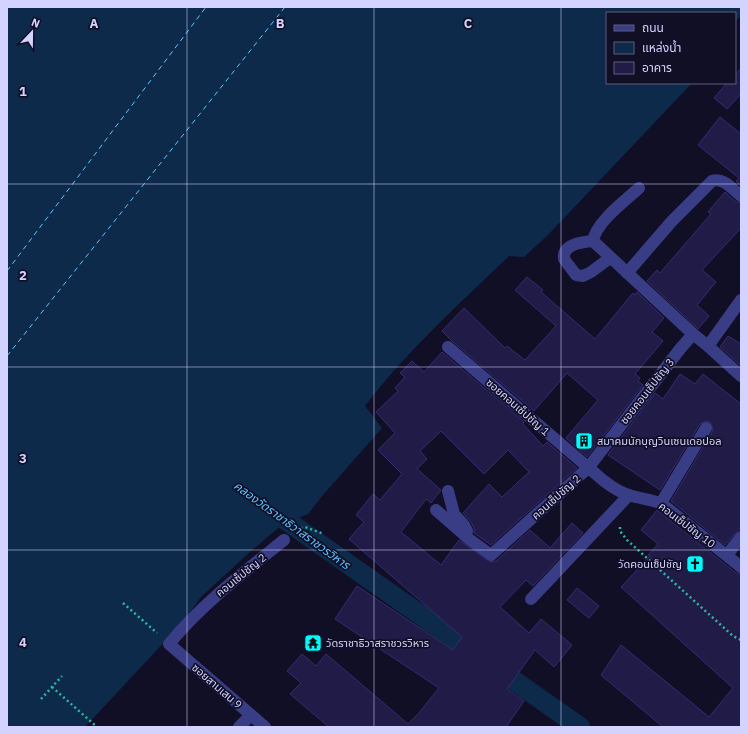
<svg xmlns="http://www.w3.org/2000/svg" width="748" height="734" viewBox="0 0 748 734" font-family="'IBM Plex Sans','Noto Sans Thai',sans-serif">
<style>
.water{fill:#0d2a4b}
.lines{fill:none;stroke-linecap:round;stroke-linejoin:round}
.canal{stroke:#0d2a4b;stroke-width:20}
.ferry{stroke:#61c4ff;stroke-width:1;stroke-dasharray:5 4;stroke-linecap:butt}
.building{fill:#201b47;stroke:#342c73}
.path{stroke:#2eb8a4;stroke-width:2.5;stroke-dasharray:2 3;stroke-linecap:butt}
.minor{stroke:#393d85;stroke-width:12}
.grid{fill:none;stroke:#d4d3ff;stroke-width:1;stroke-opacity:0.55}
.labels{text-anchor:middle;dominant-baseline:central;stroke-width:3.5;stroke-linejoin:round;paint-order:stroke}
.street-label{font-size:11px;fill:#d4d3ff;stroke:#110f26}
.poi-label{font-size:11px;fill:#d4d3ff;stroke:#110f26;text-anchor:start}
.water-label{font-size:12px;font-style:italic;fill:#61c4ff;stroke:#110f26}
.grid-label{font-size:13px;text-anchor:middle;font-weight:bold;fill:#d4d3ff;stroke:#110f26;stroke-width:3.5;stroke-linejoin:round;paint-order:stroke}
</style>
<rect width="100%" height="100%" fill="#110f26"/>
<path class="water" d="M 7,7 L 741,7 L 741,16 L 735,21 L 735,13 L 607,13 L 607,83 L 692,83 L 548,235 L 524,257 L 509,256 C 459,304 407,351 365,406 L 382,428 L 323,495 L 308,514 L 283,524 L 251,551 L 201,597 L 182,623 L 85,727 L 7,727 Z"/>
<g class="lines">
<polyline class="canal" points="267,507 580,727"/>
<g class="ferry">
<polyline points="7,271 206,7"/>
<polyline points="7,356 285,7"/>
</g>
</g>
<g class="building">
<polygon points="741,68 741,94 727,109 714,98 727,83 735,83 735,75"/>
<polygon points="720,117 741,134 741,186 736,181 739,178 698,145"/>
<polygon points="725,192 736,202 741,203 741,228 702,270 716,282 697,305 709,316 698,329 647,281 657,270 660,273 711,214 708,212"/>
<polygon points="527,277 543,290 541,292 595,339 633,293 635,295 637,292 664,318 652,332 663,341 635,374 640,378 638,381 643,385 587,457 566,438 598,400 567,373 534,411 452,341 442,331 464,308 505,348 507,346 525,360 556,326 515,290"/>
<polygon points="728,336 741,344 741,366 720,347"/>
<polygon points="442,352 524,422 523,424 543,446 547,442 577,468 491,545 474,533 474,528 471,522 463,513 489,484 502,497 529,472 508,450 484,474 441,431 420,451 427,459 417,469 441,490 431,503 426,499 401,532 441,565 459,540 490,562 496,561 530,530 550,548 572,523 583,533 533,586 526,580 500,607 529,633 541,619 572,645 554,667 535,650 507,689 524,701 506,727 329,727 290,694 301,683 287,671 302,654 316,666 326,654 408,724 419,713 439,688 335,619 357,586 453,650 462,637 349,539 364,522 356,515 373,494 380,500 402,474 378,450 395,433 376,412 398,391 395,388 405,377 400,373 412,361 424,372"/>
<polygon points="680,374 695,384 703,374 741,404 741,527 725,545 671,501 712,432 713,428 710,422 706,421 700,424 660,490 608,455 655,393 663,399"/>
<polygon points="657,510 736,573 741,574 741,727 663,727 601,675 621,645 709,717 733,688 621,587 650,556 648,555 658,544 641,530"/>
<polygon points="577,588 599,606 589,618 567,600"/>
</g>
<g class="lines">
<g class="path">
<polyline points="620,527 620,531 627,540 733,636 741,640"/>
<polyline points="296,530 305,527 324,534"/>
<polyline points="123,603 157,633"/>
<polyline points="52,687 97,727"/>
<polyline points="41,699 62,676"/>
</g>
<g class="minor">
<path d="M 639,188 C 625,201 596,222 593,241 L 693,334 L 708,346 L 741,376"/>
<path d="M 593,241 C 582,242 562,244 564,259 L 576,275 L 583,276 L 591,272 L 610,258"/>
<path d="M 627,273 L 672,221 L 712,181 C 724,177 733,190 741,196"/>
<polyline points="708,346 741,300"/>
<path d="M 448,347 L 604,481 C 613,488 624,495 636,497 C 645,499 651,500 661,503 L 741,567"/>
<polyline points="448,491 454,514 464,525 467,531"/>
<polyline points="661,503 706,428"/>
<polyline points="436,510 469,539 491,555 588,468 680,349 693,334"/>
<polyline points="727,555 741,537"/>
<polyline points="531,599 629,495"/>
<polyline points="239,727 251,715"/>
<path d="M 265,727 L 169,644 C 202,604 243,573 284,540"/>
</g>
</g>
<path class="grid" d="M 187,7 L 187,727M 374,7 L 374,727M 561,7 L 561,727M 7,184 L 741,184M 7,367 L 741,367M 7,550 L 741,550"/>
<defs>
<symbol id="building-square" viewBox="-11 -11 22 22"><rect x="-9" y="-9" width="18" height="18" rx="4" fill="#00fbfe" stroke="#110f26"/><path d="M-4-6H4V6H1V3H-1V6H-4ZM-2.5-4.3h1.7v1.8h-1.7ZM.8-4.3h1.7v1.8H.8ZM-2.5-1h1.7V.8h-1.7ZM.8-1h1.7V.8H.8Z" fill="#111"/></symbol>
<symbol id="church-square" viewBox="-11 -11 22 22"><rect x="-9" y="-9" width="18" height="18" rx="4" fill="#00fbfe" stroke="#110f26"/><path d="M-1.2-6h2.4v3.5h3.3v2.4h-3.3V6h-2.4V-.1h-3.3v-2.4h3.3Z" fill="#111"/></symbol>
<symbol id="temple-square" viewBox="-11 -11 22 22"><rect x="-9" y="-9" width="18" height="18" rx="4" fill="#00fbfe" stroke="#110f26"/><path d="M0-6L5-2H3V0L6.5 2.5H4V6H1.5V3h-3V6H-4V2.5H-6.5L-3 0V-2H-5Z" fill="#111"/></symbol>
</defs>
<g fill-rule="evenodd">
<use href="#building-square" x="574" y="431" width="20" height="20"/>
<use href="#church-square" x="685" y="554" width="20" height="20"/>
<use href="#temple-square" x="303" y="633" width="20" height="20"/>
</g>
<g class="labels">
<g class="street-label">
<text transform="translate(647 391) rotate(-52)">ซอยคอนเซ็ปชัญ 3</text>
<text transform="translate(518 407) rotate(41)">ซอยคอนเซ็ปชัญ 1</text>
<text transform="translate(556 497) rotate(-42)">คอนเซ็ปชัญ 2</text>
<text transform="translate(687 525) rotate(37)">คอนเซ็ปชัญ 10</text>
<text transform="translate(241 575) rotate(-39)">คอนเซ็ปชัญ 2</text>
<text transform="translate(217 686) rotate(41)">ซอยสามเสน 9</text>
</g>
<g class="poi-label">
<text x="597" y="441">สมาคมนักบุญวินเซนเดอปอล</text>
<text x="682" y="564" text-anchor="end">วัดคอนเซ็ปชัญ</text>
<text x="326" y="643">วัดราชาธิวาสราชวรวิหาร</text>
</g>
<g class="water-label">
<text transform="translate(292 525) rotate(36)">คลองวัดราชาธิวาสราชวรวิหาร</text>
</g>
</g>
<g class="grid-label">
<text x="94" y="28">A</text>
<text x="280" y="28">B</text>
<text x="468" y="28">C</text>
<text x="23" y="96">1</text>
<text x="23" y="280">2</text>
<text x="23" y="463">3</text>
<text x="23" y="647">4</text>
</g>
<rect width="748" height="734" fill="none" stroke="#d4d3ff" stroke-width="16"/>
<rect x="606" y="12" width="130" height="72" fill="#110f26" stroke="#5f5d7d"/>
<rect x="614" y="25" width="20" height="6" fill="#393d85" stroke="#5f5d7d"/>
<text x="642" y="32" font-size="12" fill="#d4d3ff">ถนน</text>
<rect x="614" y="42" width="20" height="12" fill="#0d2a4b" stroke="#5f5d7d"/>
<text x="642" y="52" font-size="12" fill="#d4d3ff">แหล่งน้ำ</text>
<rect x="614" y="62" width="20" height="12" fill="#201b47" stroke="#5f5d7d"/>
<text x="642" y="72" font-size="12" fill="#d4d3ff">อาคาร</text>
<g transform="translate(32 32) rotate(22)" stroke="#110f26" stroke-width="3" paint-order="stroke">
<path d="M0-3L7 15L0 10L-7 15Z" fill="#d4d3ff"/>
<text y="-6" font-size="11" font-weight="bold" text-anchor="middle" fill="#d4d3ff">N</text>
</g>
</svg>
